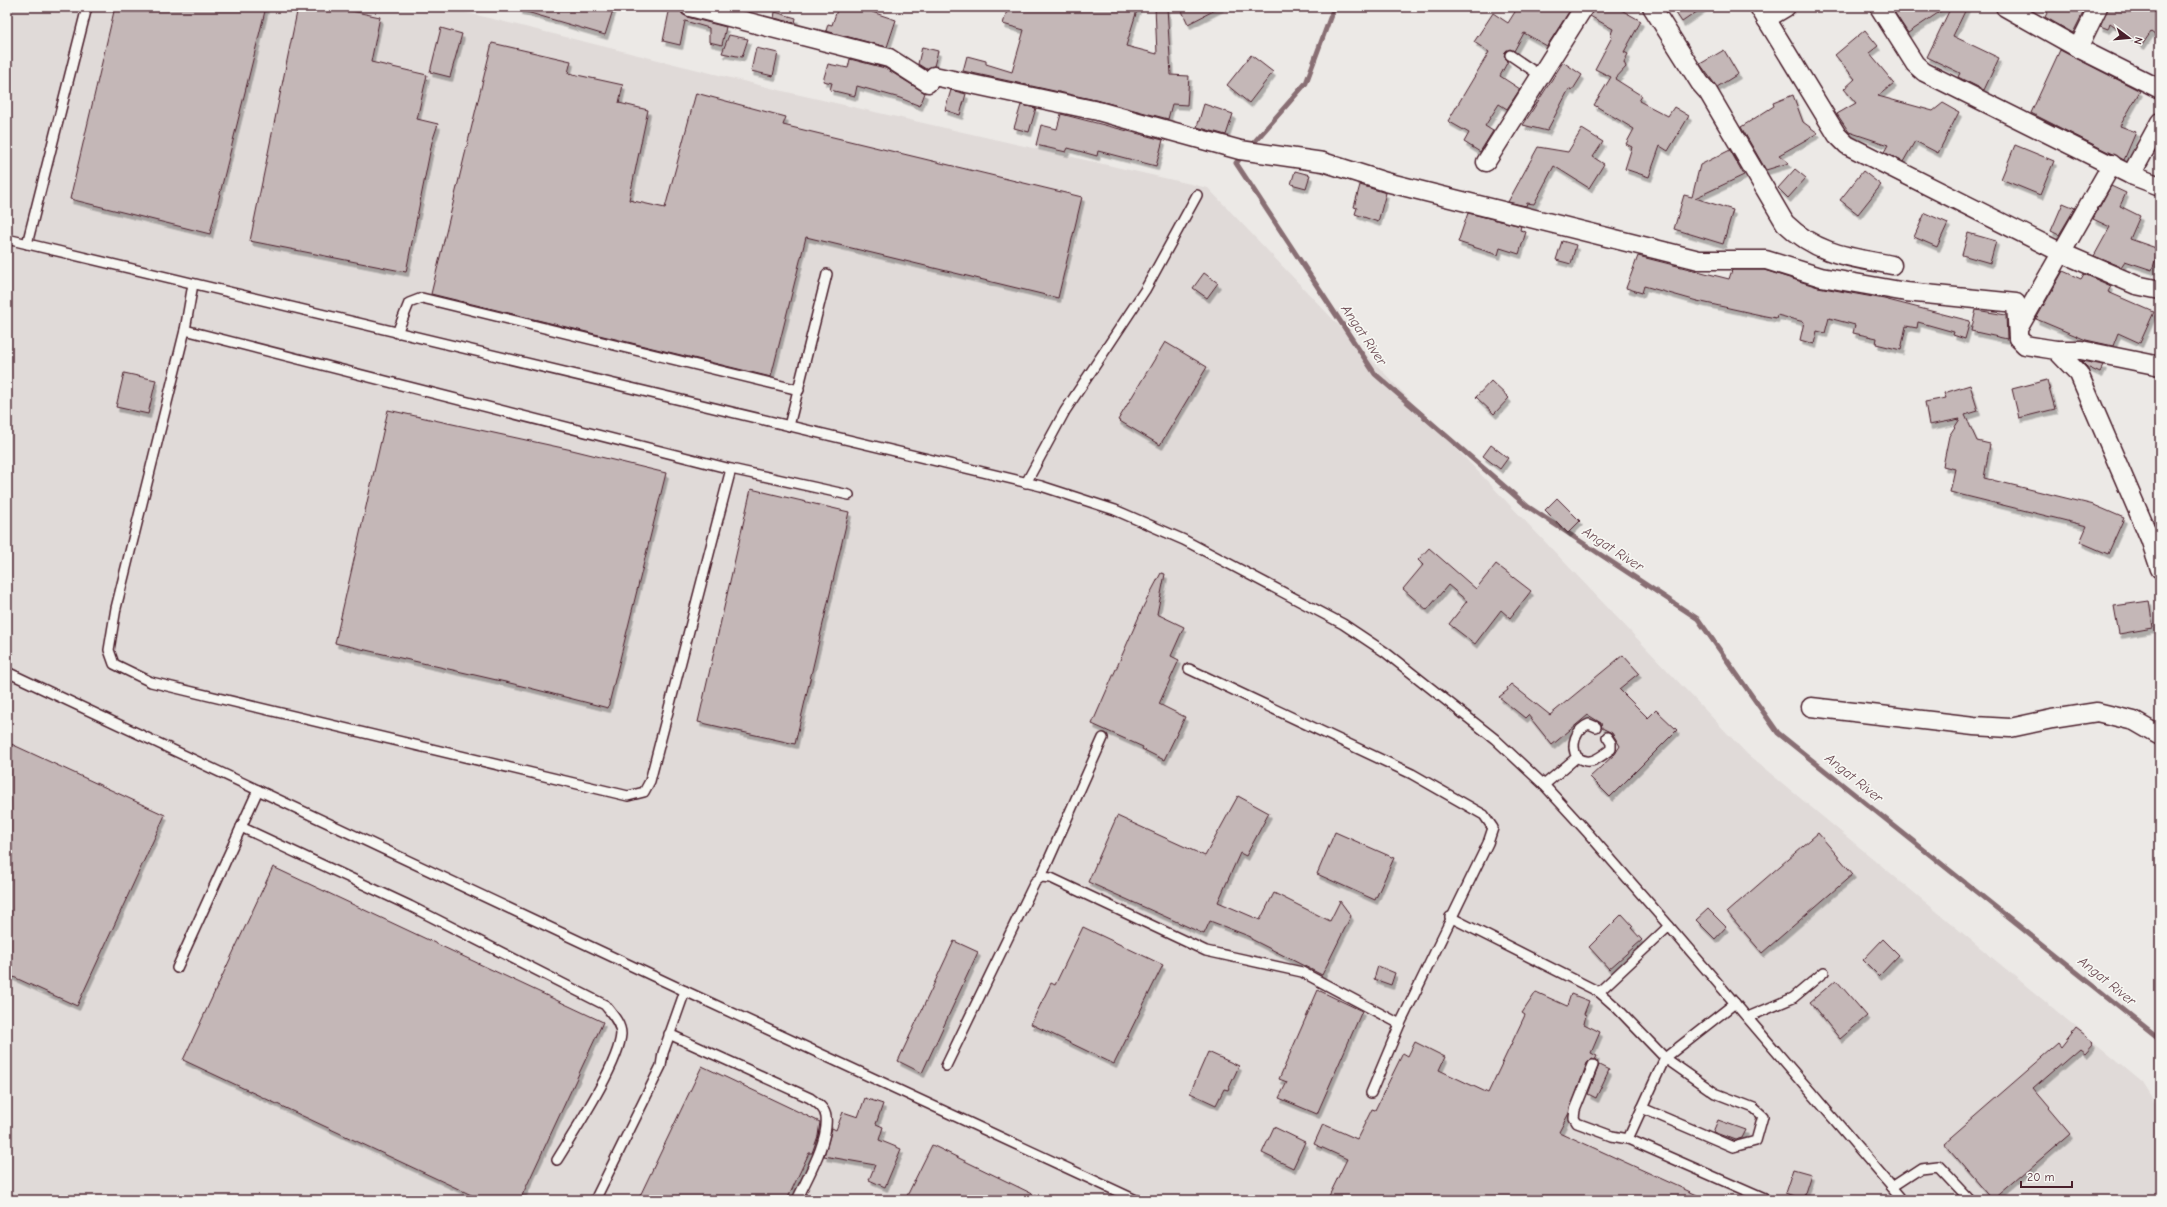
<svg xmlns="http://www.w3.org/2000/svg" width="2167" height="1207" viewBox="0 0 2167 1207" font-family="'Comic Neue',sans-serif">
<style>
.built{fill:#e0dad8}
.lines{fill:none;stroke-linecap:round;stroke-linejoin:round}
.stream{stroke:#886e73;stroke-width:5}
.building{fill:#c4b7b7;stroke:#4a1f2b;filter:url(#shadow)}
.service-casing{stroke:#4a1f2b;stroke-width:12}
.minor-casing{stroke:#4a1f2b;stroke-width:21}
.service{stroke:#f6f6f2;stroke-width:9}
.minor{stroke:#f6f6f2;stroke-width:18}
.labels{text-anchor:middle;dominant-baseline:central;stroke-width:3.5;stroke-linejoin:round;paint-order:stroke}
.water-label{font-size:14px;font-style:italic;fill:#6e4d55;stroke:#f6f6f2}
</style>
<defs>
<filter id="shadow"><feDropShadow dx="2.5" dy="4.5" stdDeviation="0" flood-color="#0004"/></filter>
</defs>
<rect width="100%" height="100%" fill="#ece9e6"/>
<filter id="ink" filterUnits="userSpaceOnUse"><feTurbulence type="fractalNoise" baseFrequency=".025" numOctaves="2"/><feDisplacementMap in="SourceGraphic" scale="8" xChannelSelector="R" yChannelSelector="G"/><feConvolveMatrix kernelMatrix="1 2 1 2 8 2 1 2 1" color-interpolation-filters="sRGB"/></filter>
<g filter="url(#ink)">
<polygon class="built" points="7,7 444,7 787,92 1208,188 1747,754 2142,1082 2160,1111 2160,1200 7,1200"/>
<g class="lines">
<g class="stream">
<polyline points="1250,147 1306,83 1334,7"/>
<polyline points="1243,155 1236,163 1375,374 1527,506 1698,619 1778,733 2160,1039"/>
</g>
</g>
<g class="building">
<polygon points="115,7 266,7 210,234 70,199"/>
<polygon points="298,7 332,7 380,17 371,62 427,75 417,119 438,124 432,142 406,272 250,241"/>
<polygon points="521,7 614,7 605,35 520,10"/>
<polygon points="670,7 680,7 682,14 687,17 726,27 722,45 709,42 709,28 685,21 680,45 663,41"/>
<polygon points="838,7 874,7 872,12 896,20 887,47 826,31 828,24 832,25"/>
<polygon points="1008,7 1138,7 1126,46 1157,54 1155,7 1167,7 1171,75 1189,76 1187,105 1172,104 1168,119 1100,101 963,71 967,56 986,61 986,64 1012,72 1024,30 1003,24"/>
<polygon points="1189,7 1221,7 1188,24 1182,11"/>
<polygon points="1518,7 1572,7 1547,46 1524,33 1514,51 1510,49 1505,52 1504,57 1508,61 1500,76 1520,89 1507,109 1499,104 1485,126 1493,131 1480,152 1464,142 1469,133 1448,121 1489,52 1474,42 1493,13 1508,23"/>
<polygon points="1594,7 1616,7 1641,21 1624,52 1628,54 1624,62 1626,67 1615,79 1642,96 1639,101 1668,116 1674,107 1689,116 1668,151 1660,146 1649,177 1625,169 1632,147 1626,144 1634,129 1594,105 1611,77 1595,69 1612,37 1610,36 1613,29 1590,16"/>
<polygon points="1672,7 1704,7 1682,22"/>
<polygon points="1891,7 1947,7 1908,33"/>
<polygon points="1951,7 1967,7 1953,36 1999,58 1984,90 1958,77 1960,73 1927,57"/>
<polygon points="2050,7 2086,7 2073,33 2045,17"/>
<polygon points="2108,7 2160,7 2160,39 2151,32 2142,45 2110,23 2108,29 2100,26"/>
<polygon points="775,12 796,18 795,23 774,18"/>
<polygon points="441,28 462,34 450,77 430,72"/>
<polygon points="1865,30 1878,46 1869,53 1894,83 1878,96 1933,111 1943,103 1959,112 1938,153 1915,141 1903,162 1884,152 1888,145 1849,132 1837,114 1856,103 1844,89 1855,79 1835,55"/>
<polygon points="729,35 748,39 742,57 722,53"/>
<polygon points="492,43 571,61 568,73 623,85 619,103 648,110 629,200 665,208 696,93 786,117 783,125 1082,197 1058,298 806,237 771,377 431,294"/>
<polygon points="922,47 938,51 934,66 926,69 918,64"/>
<polygon points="756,48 778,53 773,76 751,71"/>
<polygon points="1724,50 1738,74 1717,87 1700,64"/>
<polygon points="2060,50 2140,91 2120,126 2136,132 2124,160 2031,113"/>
<polygon points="1251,55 1273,72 1249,103 1227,85"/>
<polygon points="850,59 885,68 925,93 920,106 900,98 857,86 855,96 830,90 832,83 823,81 828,64 848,68"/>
<polygon points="1563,62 1582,75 1572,91 1569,89 1547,131 1523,125"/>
<polygon points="951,90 966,94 960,115 945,110"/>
<polygon points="1793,95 1803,122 1818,133 1779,155 1789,163 1766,170 1741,127 1774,106 1773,103"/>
<polygon points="1204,104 1233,114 1226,135 1197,127"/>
<polygon points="1021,105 1036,108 1029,132 1014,128"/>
<polygon points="1061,114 1163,140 1156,166 1098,151 1097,156 1068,148 1066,152 1036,145 1041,125 1057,129"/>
<polygon points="1582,129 1603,142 1593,157 1604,164 1589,188 1554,166 1534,204 1527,203 1526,206 1508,202 1538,147 1568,152"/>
<polygon points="2015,145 2054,161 2040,195 2001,179"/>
<polygon points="1730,150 1744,175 1695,198 1733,210 1723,244 1674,229 1684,195 1692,197 1700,165"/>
<polygon points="1795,169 1806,178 1788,198 1778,188"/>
<polygon points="1295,171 1310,175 1306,188 1291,184"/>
<polygon points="1863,171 1881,185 1858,214 1840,200"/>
<polygon points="1360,185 1386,193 1378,222 1355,214 1357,208 1354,207"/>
<polygon points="2111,186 2126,193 2120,206 2140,216 2130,239 2159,249 2152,270 2125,261 2121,267 2094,256 2110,227 2093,219"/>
<polygon points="2063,203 2075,208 2059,235 2051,231"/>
<polygon points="1468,213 1521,226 1520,230 1526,232 1519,254 1500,248 1498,255 1458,242"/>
<polygon points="1925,213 1948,223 1937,247 1914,237"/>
<polygon points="1968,233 1996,241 1990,263 1962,255"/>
<polygon points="1562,241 1576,245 1571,264 1556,260"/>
<polygon points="1638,256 1729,279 1732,270 1764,270 1818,287 1884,299 1970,321 1965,339 1953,335 1954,332 1918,322 1917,328 1906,326 1901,350 1876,344 1877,338 1853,333 1855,325 1829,318 1825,333 1817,331 1814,344 1800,340 1804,322 1777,315 1776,318 1765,316 1697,301 1644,286 1642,293 1626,288"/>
<polygon points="2063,271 2081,279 2084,274 2111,286 2108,292 2154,312 2140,343 2118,333 2113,346 2086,340 2036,319"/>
<polygon points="1204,273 1218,283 1207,298 1193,288"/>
<polygon points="1976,310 2006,315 2007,339 1971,331"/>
<polygon points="1165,342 1207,367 1160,445 1118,420"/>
<polygon points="2081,361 2104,365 2100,373 2087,367"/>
<polygon points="124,373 156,380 148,414 116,407"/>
<polygon points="2047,380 2055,409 2019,418 2012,389"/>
<polygon points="1491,381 1509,398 1494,414 1476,397"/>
<polygon points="1970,385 1978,411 1965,415 1977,441 1990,444 1984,478 2094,505 2124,518 2108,554 2080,542 2087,526 1950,492 1955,469 1943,466 1949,436 1960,419 1929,425 1925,402 1946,398 1944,393"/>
<polygon points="388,410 572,450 666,473 608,708 514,684 335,643"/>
<polygon points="1491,445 1508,458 1500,469 1483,456"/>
<polygon points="751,489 849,512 795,744 698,722"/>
<polygon points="1557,498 1580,521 1568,533 1545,510"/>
<polygon points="1429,548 1476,589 1496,564 1531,591 1510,618 1501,610 1475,644 1449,624 1467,601 1448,585 1427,610 1403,589 1423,565 1418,560"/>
<polygon points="1161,573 1165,574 1157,614 1184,627 1171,656 1179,660 1159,704 1185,717 1164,760 1142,749 1143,747 1092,724 1144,605"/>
<polygon points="2149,601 2153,628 2119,634 2114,606"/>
<polygon points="1623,655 1639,673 1619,689 1648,718 1656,710 1677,730 1610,797 1590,777 1615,754 1620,746 1612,733 1602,728 1601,723 1588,715 1552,745 1528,715 1525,718 1499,697 1508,690 1507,688 1511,684 1550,715"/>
<polygon points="7,742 165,815 77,1006 7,974"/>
<polygon points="1238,796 1269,813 1246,856 1240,853 1218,902 1260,920 1274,893 1330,921 1340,901 1351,916 1322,975 1251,939 1251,937 1210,921 1204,934 1088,882 1117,816 1205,856"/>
<polygon points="1335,832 1394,858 1375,900 1317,874"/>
<polygon points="1818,833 1853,874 1762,953 1727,912"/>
<polygon points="273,867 603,1022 520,1200 482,1200 183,1060"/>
<polygon points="1708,909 1726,927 1715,939 1696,920"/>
<polygon points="1622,914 1633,926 1631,928 1642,940 1609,969 1589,947"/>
<polygon points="1083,927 1163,965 1114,1064 1031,1024 1051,983 1055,985"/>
<polygon points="1883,939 1899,955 1879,976 1863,960"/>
<polygon points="954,941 978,952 922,1073 898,1061"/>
<polygon points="1378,966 1395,973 1391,985 1374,979"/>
<polygon points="1836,980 1867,1016 1840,1039 1810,1002"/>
<polygon points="1318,990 1362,1011 1317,1114 1279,1098 1287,1082 1279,1079"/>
<polygon points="1536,992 1567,1006 1571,994 1589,1001 1584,1014 1586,1015 1584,1024 1600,1032 1591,1053 1597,1056 1595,1060 1592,1059 1587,1063 1569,1113 1559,1132 1708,1200 1327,1200 1347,1159 1314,1144 1323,1124 1357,1139 1372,1109 1375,1110 1403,1053 1408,1056 1415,1042 1445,1057 1439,1070 1488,1093 1525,1015 1522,1013"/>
<polygon points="2076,1029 2093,1042 2084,1052 2079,1048 2033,1088 2071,1133 1993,1200 1944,1143 2058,1044 2061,1048"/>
<polygon points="1208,1052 1239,1066 1228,1090 1224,1089 1216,1105 1190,1093"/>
<polygon points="1599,1065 1609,1070 1596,1098 1588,1094"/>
<polygon points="702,1066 820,1122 818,1136 812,1153 809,1153 787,1200 638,1200"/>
<polygon points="865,1098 883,1104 876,1124 883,1127 879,1140 901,1149 885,1187 869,1180 875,1165 824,1156 832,1128 836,1130 843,1112 858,1117"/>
<polygon points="1718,1120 1746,1130 1742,1138 1735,1140 1713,1132"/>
<polygon points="1274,1127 1305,1142 1293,1168 1262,1153"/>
<polygon points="932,1145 1045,1200 905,1200"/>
<polygon points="1793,1169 1811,1174 1803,1199 1785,1193"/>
</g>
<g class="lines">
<defs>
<g id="service">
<polyline points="1510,55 1541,76"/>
<polyline points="7,239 1041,486 1115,510 1184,540 1343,624 1385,652 1495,739 1544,785 1588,833 1669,926 1903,1200"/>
<polyline points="27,244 87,7"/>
<polyline points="193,284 185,330 116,608 109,650 114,664 151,682 628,796 644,792 650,781 731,469"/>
<polyline points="185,330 731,469 849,495"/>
<polyline points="397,333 409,303 422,298 799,390"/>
<polyline points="789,426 827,274"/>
<polyline points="1026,483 1065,411 1145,290 1197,195"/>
<polyline points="1189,669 1412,774 1484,815 1493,828 1488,843 1400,1024 1371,1093"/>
<polyline points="7,672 685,991 1136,1200"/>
<path d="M 1596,727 L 1589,724 C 1576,729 1570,745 1577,757 C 1590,767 1600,757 1611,749 L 1611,743 L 1607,737"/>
<polyline points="1544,785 1577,757"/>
<path d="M 241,827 L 410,906 L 605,1005 C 611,1013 621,1023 621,1034 C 619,1064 574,1132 557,1160"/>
<polyline points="1041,877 1103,738"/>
<polyline points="1450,917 1599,992 1617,1008 1665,1058 1628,1139 1767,1200"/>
<polyline points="177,968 258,790"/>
<polyline points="1599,992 1669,926"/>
<polyline points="1748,1017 1793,998 1824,972"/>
<path d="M 669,1034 L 810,1098 C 817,1103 825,1108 826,1117 C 829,1141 807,1178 797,1200"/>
<polyline points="1593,1065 1575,1110 1574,1118 1577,1123 1612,1136 1628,1139"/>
<polyline points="946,1066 1035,882 1041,877 1051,878 1206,951 1302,972 1400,1024"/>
<polyline points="1642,1108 1733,1147 1756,1141 1763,1116 1754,1108 1715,1093 1665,1058 1735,1003"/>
<polyline points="1892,1187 1921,1168 1938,1166 1970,1200"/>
<polyline points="595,1200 661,1066 663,1053 685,991"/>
</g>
<g id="minor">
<polyline points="690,7 889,58 928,83 934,76 1098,111 1240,150 1323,162 1386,182 1699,260 1766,260 1821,277 1906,292 2016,303 2018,338"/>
<path d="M 1652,7 L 1700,83 L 1708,92 L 1785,223 C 1818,255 1850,257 1892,265"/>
<polyline points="1759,7 1837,135 1847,145 2062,253 2136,285 2160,290"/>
<polyline points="1879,7 1915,64 1924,72 2131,175 2160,186"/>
<polyline points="2005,7 2078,48 2160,89"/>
<polyline points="1766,19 1786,7"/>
<polyline points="2078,48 2098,7"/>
<polyline points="1486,162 1584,7"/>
<polyline points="2112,164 2018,329 2018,338 2025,345 2056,350 2079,374 2150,539 2160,569"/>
<polyline points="2131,175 2160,122"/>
<polyline points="2056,350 2081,350 2160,366"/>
<polyline points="1811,707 1974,726 2010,728 2052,719 2097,712 2134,721 2160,736"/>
</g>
</defs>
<use href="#service" class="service-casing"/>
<use href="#minor" class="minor-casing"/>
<use href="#service" class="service"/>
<use href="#minor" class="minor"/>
</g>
</g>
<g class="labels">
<g class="water-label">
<text transform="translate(1364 335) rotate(56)">Angat River</text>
<text transform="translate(1613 549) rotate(33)">Angat River</text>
<text transform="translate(1854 778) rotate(39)">Angat River</text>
<text transform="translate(2107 981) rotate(39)">Angat River</text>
</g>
</g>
<rect width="2167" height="1207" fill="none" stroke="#f6f6f2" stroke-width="24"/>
<rect x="12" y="12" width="2143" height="1183" fill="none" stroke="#4a1f2b" stroke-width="1.5" filter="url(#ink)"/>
<g transform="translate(2129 38) rotate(106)" stroke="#f6f6f2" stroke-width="3" paint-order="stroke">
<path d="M0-3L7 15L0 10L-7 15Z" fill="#4a1f2b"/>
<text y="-6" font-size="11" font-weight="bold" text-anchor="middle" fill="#4a1f2b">N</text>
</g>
<path d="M2021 1181v6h51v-6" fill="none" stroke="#4a1f2b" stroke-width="2"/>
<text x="2027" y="1181" font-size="12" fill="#4a1f2b" stroke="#f6f6f2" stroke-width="3" paint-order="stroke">20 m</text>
</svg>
